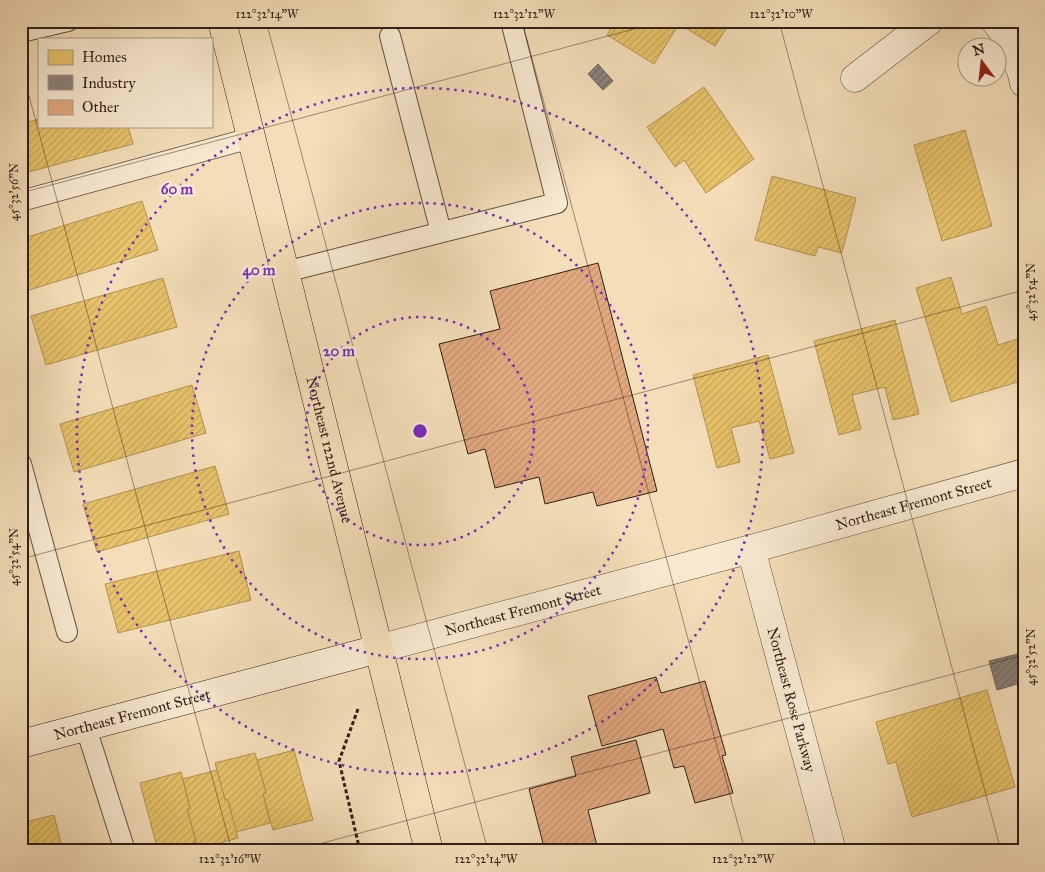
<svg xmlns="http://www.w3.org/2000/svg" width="1045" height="872" viewBox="0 0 1045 872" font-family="'IM FELL Great Primer',serif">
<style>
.homes{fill:url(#homes-hatch);stroke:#b19251}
.industry{fill:url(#industry-hatch);stroke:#6f645e}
.building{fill:url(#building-hatch);stroke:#2f1f18}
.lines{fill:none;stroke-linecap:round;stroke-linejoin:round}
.service-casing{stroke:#604f40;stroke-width:22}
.minor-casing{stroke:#604f40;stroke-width:29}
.tertiary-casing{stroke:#604f40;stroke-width:29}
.secondary-casing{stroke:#2f1f18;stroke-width:29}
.primary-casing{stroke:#2f1f18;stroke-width:29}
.path{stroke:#2f1f18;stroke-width:3;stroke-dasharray:4 2.5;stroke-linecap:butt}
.service{stroke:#f8ead2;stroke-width:20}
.minor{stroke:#f8ead2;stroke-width:28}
.tertiary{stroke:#f8ead2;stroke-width:28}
.secondary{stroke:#f8ead2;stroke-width:28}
.primary{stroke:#f4deb9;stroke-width:28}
.ticks{fill:none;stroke:#2f1f18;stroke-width:1;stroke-opacity:0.45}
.ring{fill:none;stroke:#7b2cbf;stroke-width:2.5;stroke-dasharray:2.5 5}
.labels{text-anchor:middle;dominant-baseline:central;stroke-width:5;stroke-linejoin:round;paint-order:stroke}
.street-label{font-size:15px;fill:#2f1f18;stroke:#f8ead2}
.centre{fill:#7b2cbf;stroke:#f8ead2;stroke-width:2.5}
.ring-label{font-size:15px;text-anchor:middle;font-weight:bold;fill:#7b2cbf;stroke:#f8ead2;stroke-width:5;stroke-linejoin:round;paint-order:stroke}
.neatline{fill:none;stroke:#2f1f18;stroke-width:2}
.ticks-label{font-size:12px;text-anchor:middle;fill:#2f1f18}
</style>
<defs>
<pattern id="homes-hatch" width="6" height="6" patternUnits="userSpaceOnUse" patternTransform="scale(1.25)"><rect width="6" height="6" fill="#e9c46a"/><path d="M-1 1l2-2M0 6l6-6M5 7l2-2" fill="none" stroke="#c8a85b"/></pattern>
<pattern id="industry-hatch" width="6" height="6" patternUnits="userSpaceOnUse" patternTransform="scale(1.25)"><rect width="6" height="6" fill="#8a817c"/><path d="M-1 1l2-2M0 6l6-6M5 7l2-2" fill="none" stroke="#716965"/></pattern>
<pattern id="building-hatch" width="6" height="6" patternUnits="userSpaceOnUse" patternTransform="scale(1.25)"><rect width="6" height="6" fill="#e2a97f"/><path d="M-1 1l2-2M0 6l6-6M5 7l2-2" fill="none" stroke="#c2916d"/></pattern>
</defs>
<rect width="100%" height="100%" fill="#f4deb9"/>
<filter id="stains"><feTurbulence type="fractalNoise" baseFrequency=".004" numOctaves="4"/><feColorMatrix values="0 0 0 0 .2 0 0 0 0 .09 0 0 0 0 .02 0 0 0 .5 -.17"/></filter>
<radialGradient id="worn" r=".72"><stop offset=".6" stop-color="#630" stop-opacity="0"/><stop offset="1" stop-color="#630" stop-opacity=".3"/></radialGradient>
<g class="homes">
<polygon points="615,21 731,21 715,46 679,24 654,64 607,35"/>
<polygon points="704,87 754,159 706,193 684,160 675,167 647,127"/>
<polygon points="39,119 39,126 128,126 133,144 21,174 21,124"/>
<polygon points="965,130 992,226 942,241 914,145"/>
<polygon points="772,176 856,198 842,253 818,247 815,256 755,240"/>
<polygon points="142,201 158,250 26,291 21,276 21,239"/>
<polygon points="951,277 962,314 986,306 998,345 1024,337 1024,380 951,402 916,288"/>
<polygon points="163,278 177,327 46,365 31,316"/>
<polygon points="895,320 919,414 893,420 885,387 852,395 861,429 839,435 814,341"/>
<polygon points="768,355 794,453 770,459 759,421 731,428 740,462 717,468 693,375"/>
<polygon points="192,385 206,433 74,472 60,424"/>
<polygon points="215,466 229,514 97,552 83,504"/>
<polygon points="239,551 251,600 118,633 105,584"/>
<polygon points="21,635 29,664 21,665"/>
<polygon points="987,690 1015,787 912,817 896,762 888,764 876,722"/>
<polygon points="294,750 313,820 273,830 263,794 266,793 257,760"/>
<polygon points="255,753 266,793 263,794 270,823 236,832 228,800 225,800 215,763"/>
<polygon points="217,770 225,800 228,800 238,838 198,849 187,809 190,809 183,779"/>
<polygon points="181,772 190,809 187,809 196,842 165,851 158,851 140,783"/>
<polygon points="54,815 63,851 21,851 21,823"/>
</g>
<g class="industry">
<polygon points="598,64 613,81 603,90 588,74"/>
<polygon points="1018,654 1024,676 1024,682 997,690 989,661"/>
</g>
<g class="building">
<polygon points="598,263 657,491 597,506 593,492 545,504 539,477 495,488 485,449 468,454 439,344 500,329 490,291"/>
<polygon points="656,677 661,693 705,681 726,755 722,756 733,793 695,803 684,766 674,768 663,729 602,746 588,696"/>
<polygon points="636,740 650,793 588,810 598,850 545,851 529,789 576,776 571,757"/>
</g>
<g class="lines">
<defs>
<g id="service">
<polyline points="21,32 68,21"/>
<polyline points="390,36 441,232"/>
<polyline points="21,201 251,138"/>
<polyline points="285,272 557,203 511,21"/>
<polyline points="21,464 67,632"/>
<polyline points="86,728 125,851"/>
</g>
<g id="minor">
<polyline points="995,21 1010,40 1022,74 1024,83"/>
<polyline points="855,78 929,21"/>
<path id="s1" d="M 751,549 L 832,851"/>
</g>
<g id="tertiary">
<path id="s2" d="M 378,649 L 751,549 L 1024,473"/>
</g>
<g id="secondary">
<path id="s3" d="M 21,744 L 378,649"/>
</g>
<g id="primary">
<path id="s4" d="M 222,21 L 285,272 L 429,851"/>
</g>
</defs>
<use href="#service" class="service-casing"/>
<use href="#minor" class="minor-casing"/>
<use href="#tertiary" class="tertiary-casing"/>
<use href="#secondary" class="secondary-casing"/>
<use href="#primary" class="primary-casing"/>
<polyline class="path" points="358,709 339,761 360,851"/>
<use href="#service" class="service"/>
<use href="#minor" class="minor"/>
<use href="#tertiary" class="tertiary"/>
<use href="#secondary" class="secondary"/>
<use href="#primary" class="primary"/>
</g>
<path class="ticks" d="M 266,21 L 488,851M 522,21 L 745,851M 779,21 L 1001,851M 21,66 L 232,851M 21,193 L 664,21M 21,559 L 1024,290M 293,851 L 1024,655"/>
<g class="ring">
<circle cx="420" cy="431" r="114"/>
<circle cx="420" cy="431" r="228"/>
<circle cx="420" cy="431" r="343"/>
</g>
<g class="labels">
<g class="street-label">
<text stroke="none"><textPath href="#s4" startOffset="442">Northeast 122nd Avenue</textPath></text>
<text stroke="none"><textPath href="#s2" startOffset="555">Northeast Fremont Street</textPath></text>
<text stroke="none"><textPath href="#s2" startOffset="150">Northeast Fremont Street</textPath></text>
<text stroke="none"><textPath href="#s1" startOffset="156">Northeast Rose Parkway</textPath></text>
<text stroke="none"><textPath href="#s3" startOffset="115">Northeast Fremont Street</textPath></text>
</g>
</g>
<circle cx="420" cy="431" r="8" class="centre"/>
<g class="ring-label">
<text x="177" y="194">60 m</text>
<text x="259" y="275">40 m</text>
<text x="339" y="356">20 m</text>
</g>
<rect width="1045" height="872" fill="none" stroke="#f4deb9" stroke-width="55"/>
<rect x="38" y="38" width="175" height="90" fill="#f8ead2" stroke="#a89988"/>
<rect x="48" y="50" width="25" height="15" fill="#e9c46a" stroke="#a89988"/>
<text x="82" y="62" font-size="15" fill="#2f1f18">Homes</text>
<rect x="48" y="75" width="25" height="15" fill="#8a817c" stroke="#a89988"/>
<text x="82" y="88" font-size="15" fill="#2f1f18">Industry</text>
<rect x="48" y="100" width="25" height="15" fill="#e2a97f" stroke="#a89988"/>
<text x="82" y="112" font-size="15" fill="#2f1f18">Other</text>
<g transform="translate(982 62) rotate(345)"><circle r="24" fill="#f8ead2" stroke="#a89988"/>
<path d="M0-4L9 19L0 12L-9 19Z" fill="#8f2418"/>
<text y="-8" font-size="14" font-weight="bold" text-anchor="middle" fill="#2f1f18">N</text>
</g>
<rect x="28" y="28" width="990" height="816" class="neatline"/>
<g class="ticks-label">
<text x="267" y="18">122°32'14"W</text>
<text x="524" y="18">122°32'12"W</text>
<text x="781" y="18">122°32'10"W</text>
<text transform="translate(14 192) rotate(-90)" y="4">45°32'56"N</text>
<text transform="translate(1031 292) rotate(-90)" y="4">45°32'54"N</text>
<text transform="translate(14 557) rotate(-90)" y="4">45°32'54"N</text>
<text transform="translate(1031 657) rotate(-90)" y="4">45°32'52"N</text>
<text x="230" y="863">122°32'16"W</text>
<text x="486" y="863">122°32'14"W</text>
<text x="743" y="863">122°32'12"W</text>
</g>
<rect width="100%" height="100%" filter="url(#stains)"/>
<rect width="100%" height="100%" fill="url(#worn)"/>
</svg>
